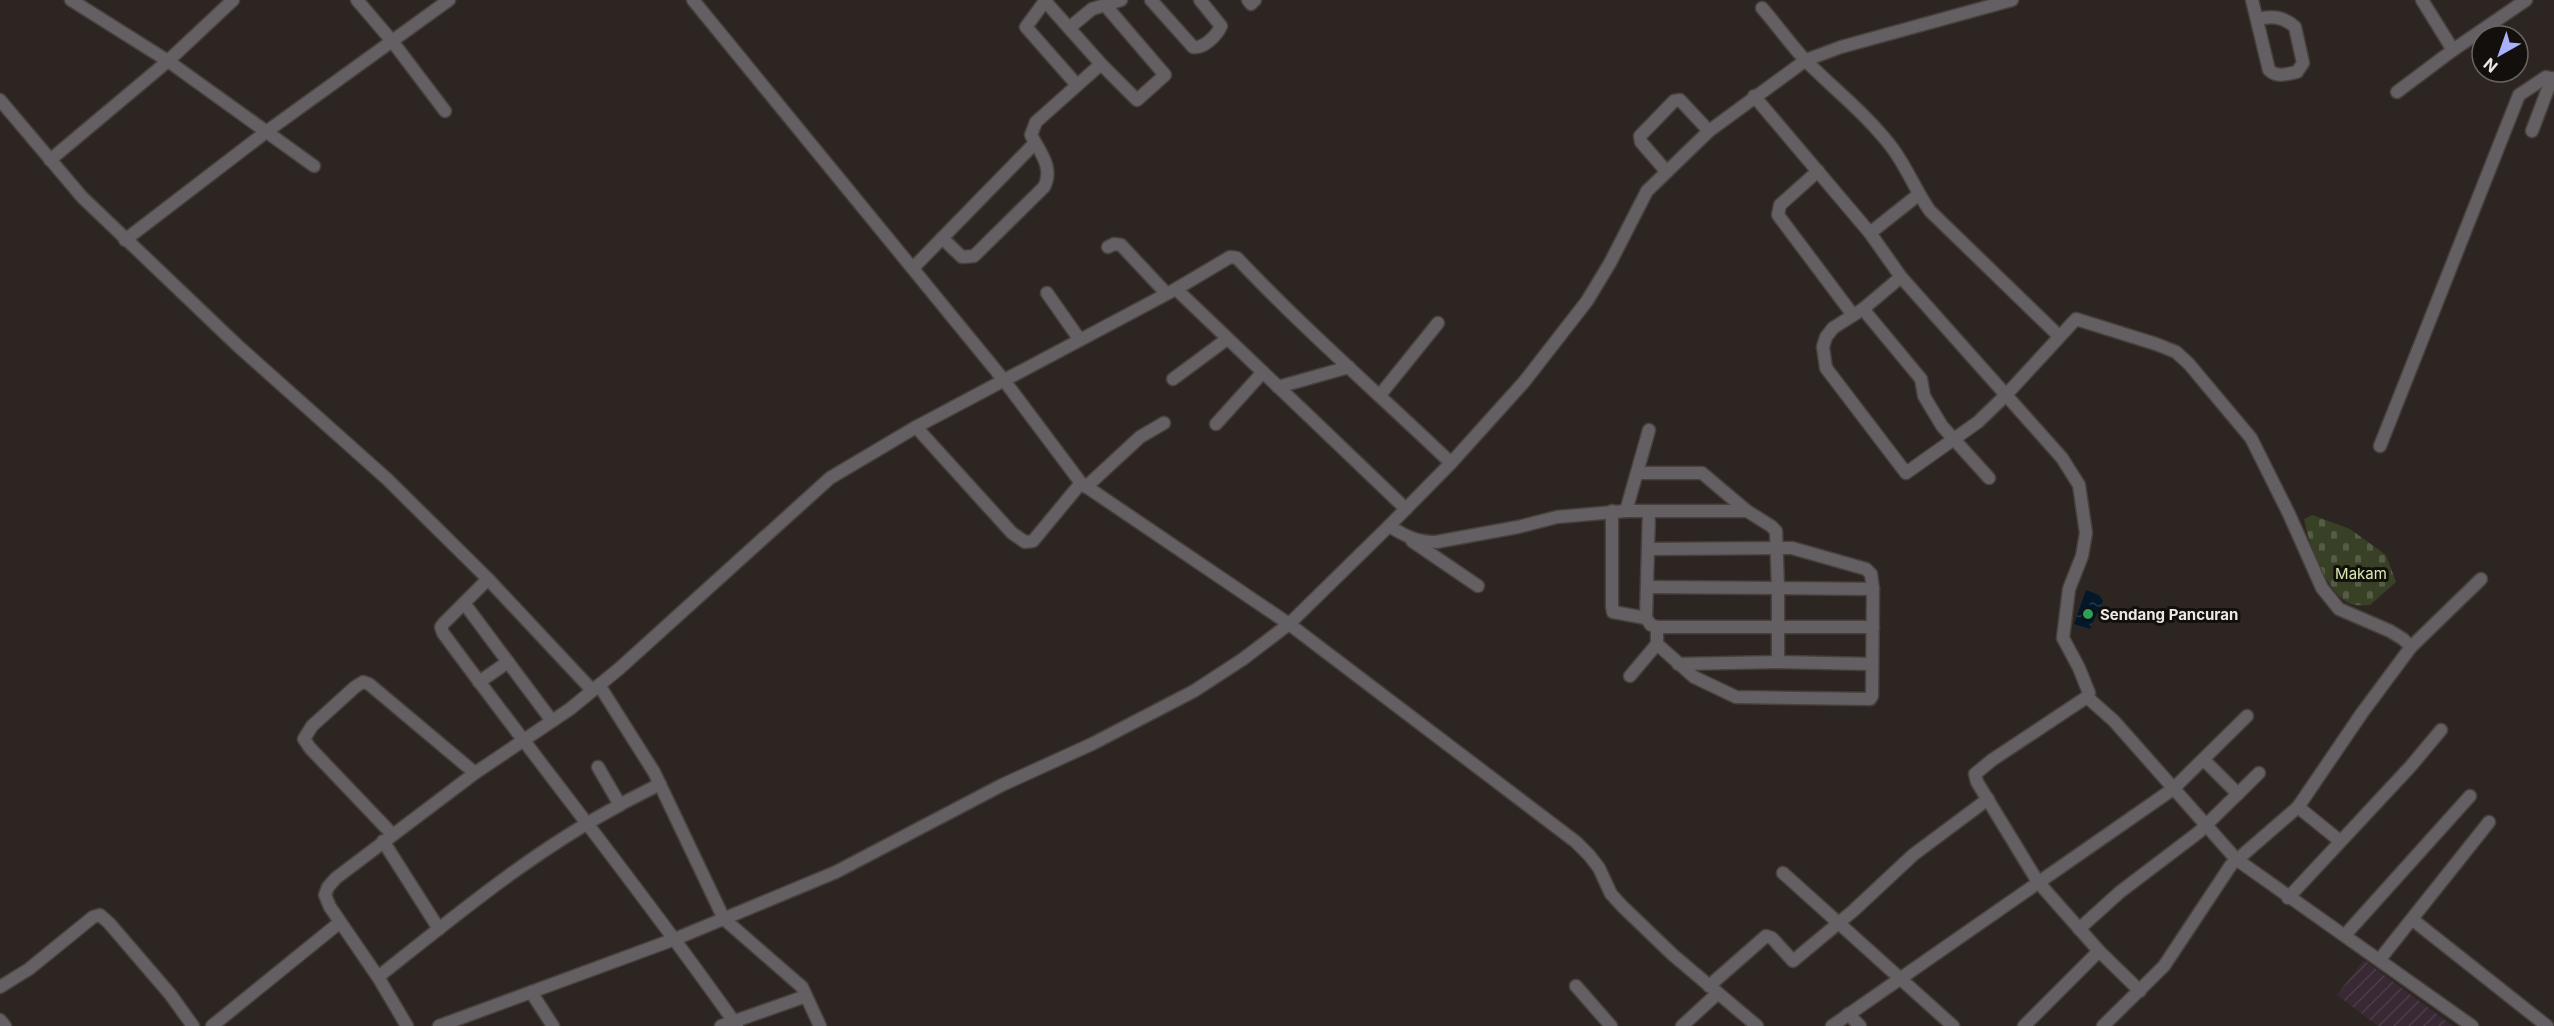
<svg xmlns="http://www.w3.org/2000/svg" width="2554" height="1026" viewBox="0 0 2554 1026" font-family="Inter,sans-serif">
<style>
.industrial{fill:url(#industrial-furrows)}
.cemetery{fill:url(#cemetery-stones)}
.water{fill:url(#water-ripples)}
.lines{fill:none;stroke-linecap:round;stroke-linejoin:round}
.minor-casing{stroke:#48403d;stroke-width:15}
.minor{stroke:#635f62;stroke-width:12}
.leisure-dot{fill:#2e9e5b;stroke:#130f0d;stroke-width:2}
.labels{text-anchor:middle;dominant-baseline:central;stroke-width:6;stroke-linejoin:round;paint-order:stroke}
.park-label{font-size:15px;fill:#d7eab1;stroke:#130f0d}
.poi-label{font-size:15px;font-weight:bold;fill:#ede7e5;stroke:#130f0d;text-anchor:start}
</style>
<defs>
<pattern id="industrial-furrows" width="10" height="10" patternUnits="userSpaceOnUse" patternTransform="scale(1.5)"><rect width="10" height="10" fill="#382934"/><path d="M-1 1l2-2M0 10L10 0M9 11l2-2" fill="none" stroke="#4b3e48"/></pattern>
<pattern id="cemetery-stones" width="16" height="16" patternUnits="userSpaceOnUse" patternTransform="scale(1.5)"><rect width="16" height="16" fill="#384126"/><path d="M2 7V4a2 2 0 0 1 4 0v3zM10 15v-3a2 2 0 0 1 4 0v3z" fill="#555c45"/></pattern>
<pattern id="water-ripples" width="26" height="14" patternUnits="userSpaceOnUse" patternTransform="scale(1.5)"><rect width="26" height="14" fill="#03182b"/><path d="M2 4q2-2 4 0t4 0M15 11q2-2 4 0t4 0" fill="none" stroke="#283a4a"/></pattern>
</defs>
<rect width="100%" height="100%" fill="#2d2522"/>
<polygon class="industrial" points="2364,960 2453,1026 2378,1026 2337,995"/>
<path class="cemetery" d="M 2312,515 L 2350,529 L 2386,555 L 2396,582 L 2370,605 C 2364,605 2356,606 2351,604 C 2327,595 2308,542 2304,519 Z"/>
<polygon class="water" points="2086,590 2099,595 2103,601 2090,629 2074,624"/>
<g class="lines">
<defs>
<g id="minor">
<polyline points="71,0 168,61 314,166"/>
<polyline points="357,0 392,41 445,111"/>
<polyline points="693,0 1003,379 1081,483 1289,624 1576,842 1589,855 1599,868 1611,894 1623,907 1673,955 1757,1026"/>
<path d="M 1151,0 L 1193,47 C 1204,49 1217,35 1221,26 L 1200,0"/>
<polyline points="1248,0 1251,4 1255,0"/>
<path d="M 2252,0 L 2269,70 C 2277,78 2287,74 2297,72 L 2303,63 L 2295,27 C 2283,16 2272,16 2257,19"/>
<polyline points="2422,0 2453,50"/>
<path d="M 1762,8 C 1777,25 1790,44 1806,61 C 1834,89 1865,113 1890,145 C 1906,165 1915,190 1930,211 L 2059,336"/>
<polyline points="1069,28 1092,9 1121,0"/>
<polyline points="1101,64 1137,100 1165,75 1105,5"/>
<polyline points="2397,92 2453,50 2526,0"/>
<polyline points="1754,96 1870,233 1901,277 2062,458 2079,485 2086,533 2082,556 2069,589 2063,638 2079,668 2089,693 2087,697 2114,721 2236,859 2472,1026"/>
<polyline points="0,100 82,197 238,346 387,479 488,579 592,690"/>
<polyline points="2532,131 2552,78"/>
<polyline points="50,160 168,61 233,0"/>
<polyline points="1666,171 1641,142 1640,136 1674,101 1680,100 1709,131"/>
<polyline points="1818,171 1780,205 1778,215 1853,315"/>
<polyline points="1870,233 1918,195"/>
<path d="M 942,238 L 962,257 L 974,256 L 1044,187 C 1054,168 1040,152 1031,135 L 1036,122 L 1101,64 L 1045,1 L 1026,27 L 1077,85"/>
<polyline points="125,240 266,132 449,0"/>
<polyline points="1108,247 1114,244 1121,245 1166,293"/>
<polyline points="913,268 1035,143"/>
<polyline points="1901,277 1863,309 1833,328 1826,337 1823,347 1826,368 1906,473 1978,422 2005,396 2076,319 2156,344 2176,352 2189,364 2251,438 2289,514 2322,588 2339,609 2390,631 2403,639 2411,647"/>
<polyline points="1176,289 1406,509"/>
<polyline points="1047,293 1080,340"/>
<polyline points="1863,309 1921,379 1924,396 1942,426 1989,478"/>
<polyline points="1173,379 1227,339"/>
<polyline points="1278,387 1349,367"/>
<polyline points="1380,395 1438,323"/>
<polyline points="1216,424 1263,372"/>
<polyline points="916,427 1012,533 1025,542 1033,541 1081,483"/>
<polyline points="2380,446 2519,95 2546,77 2554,79"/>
<polyline points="1637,473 1702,473 1747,511 1771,526 1776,531 1778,588 1873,589 1872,696 1870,699 1736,697 1694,677 1657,644 1657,627 1651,625 1646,618 1649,512"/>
<polyline points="1086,487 1140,437 1164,423"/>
<polyline points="1612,511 1612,606 1613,612 1646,618"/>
<polyline points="1626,511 1649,430"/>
<path d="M 1389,526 C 1405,536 1417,542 1436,542 L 1518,527 L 1557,517 L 1626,511 L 1747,511"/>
<polyline points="1412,541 1478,586"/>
<polyline points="1649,549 1792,548 1866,569 1871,574 1873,589"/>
<path d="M 488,579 L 444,623 L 441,627 L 443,633 C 540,765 643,892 737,1026"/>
<polyline points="1648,587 1778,588 1778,662"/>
<polyline points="464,603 552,721"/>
<polyline points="1657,627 1873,627"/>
<polyline points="1678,664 1778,662 1871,664"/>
<polyline points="1630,676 1657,644"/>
<polyline points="479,682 508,662"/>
<polyline points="599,685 654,772 724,919 802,987 820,1026"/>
<polyline points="2204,760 2238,794"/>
<polyline points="621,804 660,784"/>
<polyline points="2298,807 2340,841"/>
<polyline points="392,834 310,748 304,739 312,726 355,687 363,682 369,684 475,773"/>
<polyline points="383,841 439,929"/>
<polyline points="1783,873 1953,1026"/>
<polyline points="2288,898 2410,767 2441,730"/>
<polyline points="2413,920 2547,1026"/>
<polyline points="2079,929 2120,892 2199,832 2259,773"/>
<polyline points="2345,935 2470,796"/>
<polyline points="2099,951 2140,991"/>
<polyline points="2380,959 2489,822"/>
<path d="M 378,977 C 455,916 533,851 620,805 L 598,767"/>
<polyline points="1576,986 1611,1026"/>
<polyline points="1709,986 1766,936 1772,938 1793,961 1853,911 1913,855 1988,799"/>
<polyline points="0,987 29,969 93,917 100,915 109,923 170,994 193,1026"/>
<polyline points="531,992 553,1026"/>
<polyline points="1848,1014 1860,1026"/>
<polyline points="0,1020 5,1026"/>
<polyline points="212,1026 339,923"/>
<path d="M 407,1026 L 378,977 L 330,907 L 325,895 L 328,887 L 336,878 L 475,773 L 570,709 L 620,668 L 830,478 L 916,427 L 1176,289 L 1230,257 L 1237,258 C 1305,330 1380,395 1451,463"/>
<polyline points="439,1026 675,939 836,872 1002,785 1092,744 1194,691 1243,659 1289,624 1389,526 1451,463 1524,382 1587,301 1610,263 1647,191 1709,131 1806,60 1841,47 2012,0"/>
<polyline points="721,1026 806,996"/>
<polyline points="1682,1026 1718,993"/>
<polyline points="1832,1026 2173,789 2247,716"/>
<polyline points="2024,1026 2099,951 2038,882 1977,782 1975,774 1992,760 2087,697"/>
<polyline points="2103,1026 2164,966 2231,865 2298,807 2362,713 2411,647 2481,579"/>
</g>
</defs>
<use href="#minor" class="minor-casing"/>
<use href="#minor" class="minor"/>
</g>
<circle class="leisure-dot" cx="2088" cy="614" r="6"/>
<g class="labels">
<g class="park-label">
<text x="2361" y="573">Makam</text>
</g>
<g class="poi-label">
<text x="2100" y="614">Sendang Pancuran</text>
</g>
</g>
<g transform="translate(2500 54) rotate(220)"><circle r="28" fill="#130f0d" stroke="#6a6563" stroke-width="1.5"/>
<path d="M0-4.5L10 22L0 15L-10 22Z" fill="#aab0fc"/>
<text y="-9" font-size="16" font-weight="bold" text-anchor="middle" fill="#ede7e5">N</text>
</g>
</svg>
